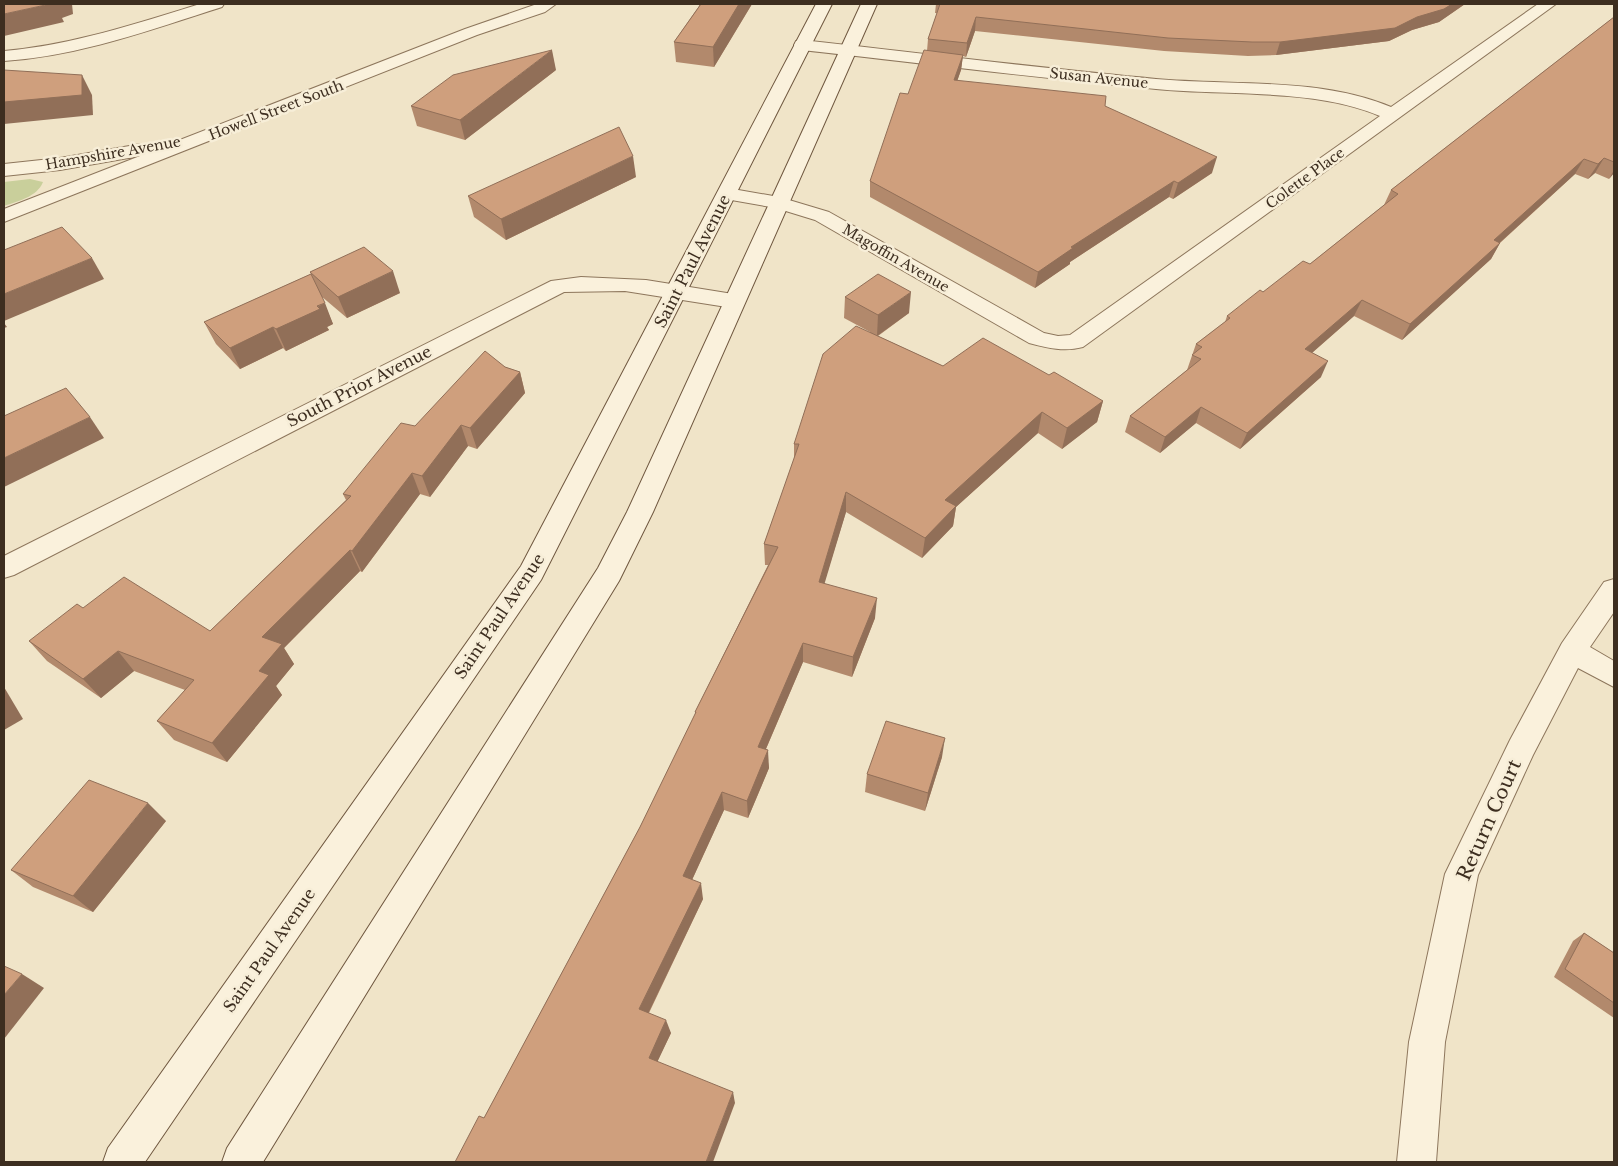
<svg xmlns="http://www.w3.org/2000/svg" width="1618" height="1166" viewBox="0 0 1618 1166" font-family="'Libre Baskerville',serif">
<style>
.green{fill:#c9cf9b}
.lines{fill:none;stroke-linecap:round;stroke-linejoin:round}
.street-casing{stroke:#8d765c;stroke-width:2}
.secondary-casing{stroke:#6f573f;stroke-width:2}
.street{fill:#faf1dc;fill-rule:evenodd}
.secondary{fill:#faf1dc;fill-rule:evenodd}
.wall{fill:#b2896c}
.shaded-wall{fill:#916f58}
.building{fill:#cf9f7d;stroke:#916f58}
.labels{text-anchor:middle;dominant-baseline:central;stroke-width:5;stroke-linejoin:round;paint-order:stroke}
.far-street-label{font-size:14px;fill:#3d2e20;stroke:#f7eed8}
.street-label{font-size:16px;fill:#3d2e20;stroke:#f7eed8}
.near-street-label{font-size:19px;fill:#3d2e20;stroke:#f7eed8}
</style>
<rect width="100%" height="100%" fill="#f0e4c8"/>
<path class="green" d="M 30,179 L 43,182 C 37,197 18,201 4,206 L 4,182 Z"/>
<g class="lines">
<defs>
<g id="street">
<path d="M 200,4 L 224,4 L 222,7 C 150,30 79,56 4,61 L 4,51 C 72,45 135,24 200,4 Z"/>
<polygon points="537,4 556,4 545,12 477,35 4,222 4,209 140,156 60,170 4,176 4,164 60,158 141,144 148,146 150,150 149,152 465,29"/>
<path d="M 1538,4 L 1556,4 L 1083,347 C 1064,352 1048,348 1029,343 L 815,220 L 776,208 L 720,198 L 717,194 L 720,190 L 727,188 L 779,197 L 829,212 L 1044,333 L 1058,336 L 1070,335 L 1380,116 C 1314,88 1227,96 1156,89 C 1038,78 920,63 802,50 L 796,49 L 794,45 L 796,41 L 802,40 C 920,53 1038,68 1156,79 C 1234,86 1318,77 1391,107 Z"/>
<polygon points="581,277 646,280 733,294 741,296 744,301 741,306 733,308 625,291 564,292 14,575 4,578 4,556 551,281"/>
<polygon points="1614,579 1614,612 1590,647 1614,661 1614,687 1578,668 1533,755 1478,875 1445,1042 1436,1162 1397,1162 1409,1042 1445,874 1510,740 1562,643 1604,582"/>
</g>
<g id="secondary">
<polygon points="816,4 832,4 541,580 145,1162 103,1162 108,1148 521,566"/>
<polygon points="861,4 877,4 653,512 619,581 263,1162 222,1162 227,1148 598,568 627,512"/>
</g>
</defs>
<use href="#street" class="street-casing"/>
<use href="#secondary" class="secondary-casing"/>
<use href="#street" class="street"/>
<use href="#secondary" class="secondary"/>
</g>
<g class="wall">
<polygon points="699,4 752,4 714,67 676,62 674,42 699,6"/>
<polygon points="936,4 1465,4 1439,22 1412,30 1389,41 1276,55 1248,56 1164,51 975,31 966,57 963,56 961,70 957,81 1105,106 1212,173 1173,199 1169,197 1070,262 1070,264 1035,288 870,197 870,181 927,51 928,39 937,13 935,13"/>
<polygon points="1614,17 1614,173 1609,179 1595,173 1588,179 1575,174 1500,243 1491,259 1402,340 1354,316 1312,353 1321,377 1240,449 1196,423 1160,453 1125,432 1130,416 1187,370 1196,344 1225,322 1227,316 1263,292 1310,264 1384,205 1391,190"/>
<polygon points="556,70 465,140 417,126 411,106"/>
<polygon points="636,177 506,240 474,217 468,196"/>
<polygon points="310,272 400,293 347,318 321,296 333,324 327,327 329,330 286,351 283,348 240,369 216,344 204,322 311,274"/>
<polygon points="845,297 909,313 878,336 943,366 1049,375 1103,401 1097,422 1062,449 1038,433 956,507 953,526 922,558 846,512 824,583 875,618 852,677 803,662 766,749 769,768 748,818 724,810 692,880 703,899 649,1013 671,1033 657,1062 735,1103 484,1118 640,827 695,715 695,712 768,565 765,565 764,544 794,459 794,444 870,332 844,318"/>
<polygon points="505,367 520,372 525,393 477,449 468,446 430,497 420,494 362,572 360,571 284,648 294,664 276,686 282,695 227,762 174,740 157,721 185,690 134,671 101,698 47,661 29,641 83,608 210,631 346,500 343,494 415,426"/>
<polygon points="942,757 925,811 865,792 867,774"/>
<polygon points="166,821 93,912 33,887 11,870"/>
<polygon points="1584,933 1614,953 1614,1018 1554,977 1573,941"/>
</g>
<g class="shaded-wall">
<polygon points="50,4 72,4 73,14 62,18 64,22 4,36 4,14"/>
<polygon points="739,4 752,4 714,67 713,47"/>
<polygon points="1452,4 1465,4 1439,22 1412,30 1389,41 1276,55 1280,42 1417,17"/>
<polygon points="976,17 975,31 966,57 967,43"/>
<polygon points="552,50 556,70 465,140 460,120"/>
<polygon points="963,55 961,70 952,96 954,80"/>
<polygon points="82,75 92,95 93,115 4,124 4,102"/>
<polygon points="633,156 636,177 506,240 501,219"/>
<polygon points="1217,157 1212,173 1173,199 1178,183"/>
<polygon points="1604,158 1595,173 1588,179 1598,164"/>
<polygon points="1584,159 1575,174 1485,256 1494,240"/>
<polygon points="1614,170 1614,173 1609,179"/>
<polygon points="1174,181 1169,197 1070,262 1070,264 1035,288 1038,272 1071,247"/>
<polygon points="1500,243 1491,259 1402,340 1410,324"/>
<polygon points="92,258 104,279 4,321 4,294"/>
<polygon points="393,271 400,293 347,318 338,297"/>
<polygon points="911,292 909,313 877,336 878,315"/>
<polygon points="1362,300 1354,316 1298,365 1305,349"/>
<polygon points="325,303 333,324 327,327 329,330 286,351 276,329"/>
<polygon points="4,323 7,327 4,328"/>
<polygon points="273,327 283,348 240,369 230,348"/>
<polygon points="1328,361 1321,377 1240,449 1247,433"/>
<polygon points="520,372 525,393 477,449 470,428"/>
<polygon points="1103,401 1097,422 1062,449 1067,428"/>
<polygon points="1201,407 1196,423 1160,453 1165,437"/>
<polygon points="1042,412 1038,433 956,507 953,526 922,558 925,538 945,500"/>
<polygon points="90,417 104,438 4,487 4,458"/>
<polygon points="461,425 468,446 430,497 422,476"/>
<polygon points="412,473 420,494 362,572 352,551"/>
<polygon points="846,492 846,512 819,602 819,582"/>
<polygon points="350,550 360,571 284,648 294,664 276,686 282,695 227,762 212,743 259,671 262,637"/>
<polygon points="877,598 875,618 852,677 853,657"/>
<polygon points="803,643 803,662 759,765 758,747"/>
<polygon points="118,651 134,671 101,698 83,679"/>
<polygon points="4,687 23,719 4,730"/>
<polygon points="945,738 942,757 925,811 928,793"/>
<polygon points="768,750 769,768 748,818 747,801"/>
<polygon points="722,792 724,810 686,893 683,876"/>
<polygon points="148,803 166,821 93,912 73,896"/>
<polygon points="701,883 703,899 644,1022 639,1009"/>
<polygon points="22,974 44,988 4,1039 4,995"/>
<polygon points="666,1020 671,1033 653,1071 649,1058"/>
<polygon points="733,1092 735,1103 713,1162 706,1162"/>
</g>
<g class="building">
<polygon points="4,4 50,4 4,14"/>
<polygon points="701,4 739,4 713,47 674,42"/>
<polygon points="940,4 1452,4 1444,9 1417,17 1395,28 1280,42 1252,42 1168,38 976,17 967,43 928,39"/>
<polygon points="1614,17 1614,162 1604,158 1598,164 1584,159 1494,240 1500,243 1410,324 1362,300 1305,349 1328,361 1247,433 1201,407 1165,437 1130,416 1201,359 1192,355 1202,347 1196,344 1230,318 1227,316 1260,290 1263,292 1303,261 1310,264 1398,194 1391,190"/>
<polygon points="552,50 460,120 411,106 453,75"/>
<polygon points="924,50 963,55 954,80 1106,96 1105,106 1217,157 1178,183 1174,181 1071,247 1073,248 1038,272 870,181 900,93 908,94"/>
<polygon points="4,70 82,75 82,95 4,102"/>
<polygon points="619,127 633,156 501,219 468,196"/>
<polygon points="62,227 92,258 4,294 4,250"/>
<polygon points="364,247 393,271 338,297 310,272"/>
<polygon points="311,274 325,303 317,306 320,309 276,329 273,327 230,348 204,322"/>
<polygon points="878,274 911,292 878,315 845,297"/>
<polygon points="856,326 943,366 983,338 1049,375 1054,372 1103,401 1067,428 1042,412 945,500 956,506 925,538 846,492 819,582 877,598 853,657 803,643 758,747 768,750 747,801 722,792 683,876 701,883 639,1009 666,1020 649,1058 733,1092 706,1162 455,1162 479,1116 484,1118 640,827 696,712 695,712 778,547 764,544 799,444 794,444 823,354"/>
<polygon points="485,351 505,367 520,372 470,428 461,425 422,476 412,473 352,551 350,550 262,637 282,644 259,671 269,675 212,743 157,721 194,680 118,651 83,679 29,641 77,604 83,608 124,577 210,631 351,496 343,494 401,423 415,426"/>
<polygon points="66,388 90,417 4,458 4,416"/>
<polygon points="886,721 945,738 928,793 867,774"/>
<polygon points="89,780 148,803 73,896 11,870"/>
<polygon points="1584,933 1614,953 1614,1003 1565,969"/>
<polygon points="4,966 22,974 4,995"/>
</g>
<g class="labels">
<g class="far-street-label">
<text transform="translate(1099 78) rotate(6)">Susan Avenue</text>
<text transform="translate(276 110) rotate(-21)">Howell Street South</text>
<text transform="translate(113 153) rotate(-10)">Hampshire Avenue</text>
<text transform="translate(1305 178) rotate(-36)">Colette Place</text>
<text transform="translate(896 258) rotate(30)">Magoffin Avenue</text>
</g>
<g class="street-label">
<text transform="translate(692 261) rotate(-63)">Saint Paul Avenue</text>
<text transform="translate(359 386) rotate(-27)">South Prior Avenue</text>
<text transform="translate(499 616) rotate(-56)">Saint Paul Avenue</text>
<text transform="translate(269 950) rotate(-55)">Saint Paul Avenue</text>
</g>
<g class="near-street-label">
<text transform="translate(1489 820) rotate(-66)">Return Court</text>
</g>
</g>
<rect width="1618" height="1166" fill="none" stroke="#3d2e20" stroke-width="10"/>
</svg>
